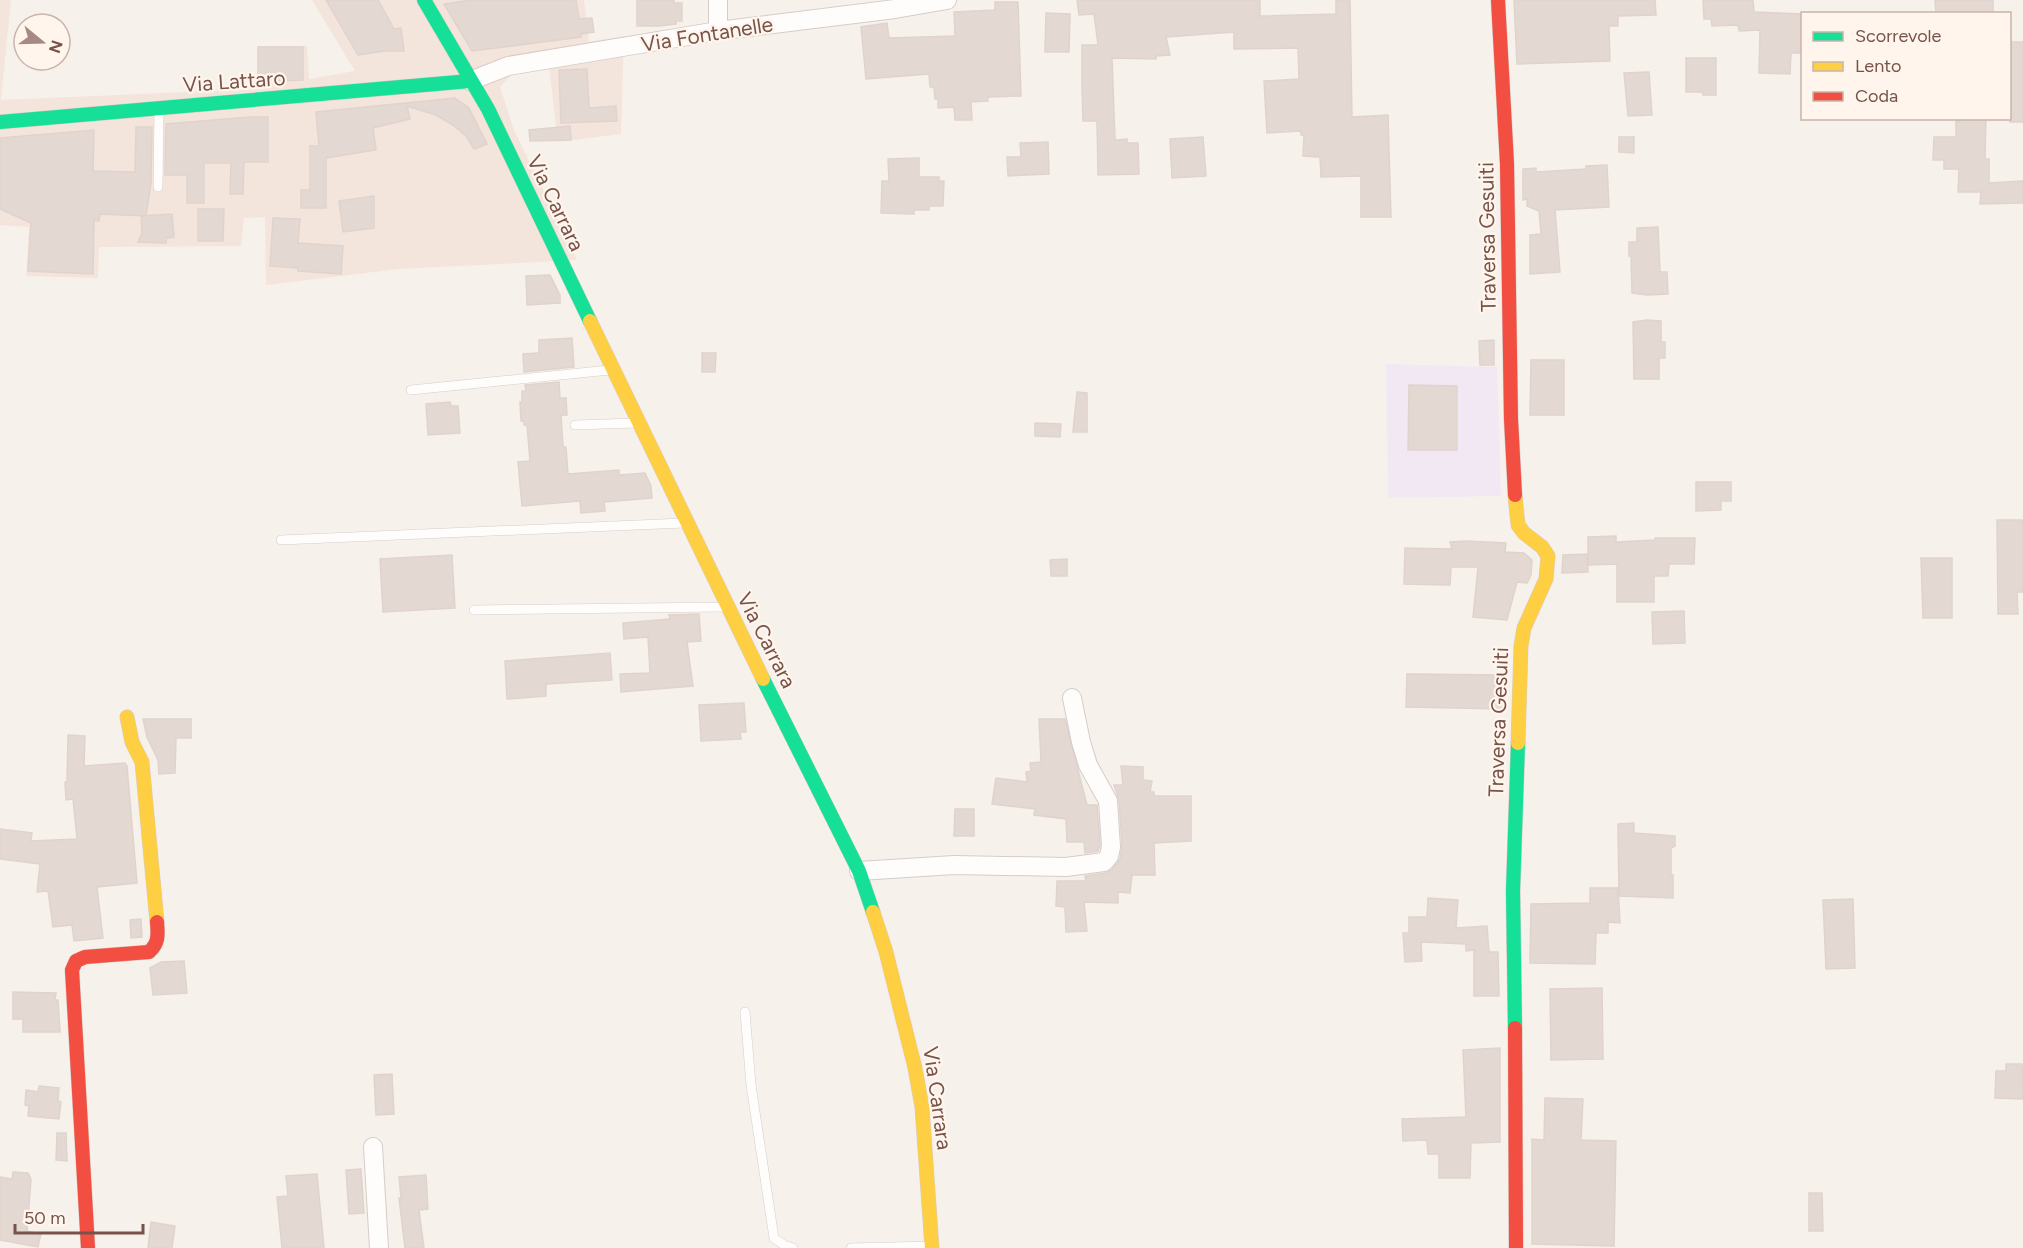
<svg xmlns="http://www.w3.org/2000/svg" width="2023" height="1248" viewBox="0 0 2023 1248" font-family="Figtree,sans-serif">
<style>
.residential{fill:#f3e5db}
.education{fill:#f2e8f3}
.building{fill:#e4d8d2;stroke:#e0d3cd;stroke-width:1.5}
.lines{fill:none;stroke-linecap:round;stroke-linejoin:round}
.lane-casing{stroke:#d6ccc8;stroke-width:10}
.street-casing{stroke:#d6ccc8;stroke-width:20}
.fast-casing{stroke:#d7ccc7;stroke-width:15}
.slow-casing{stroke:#d7ccc7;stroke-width:15}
.jam-casing{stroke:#d7ccc7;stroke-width:15}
.lane{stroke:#fefdfc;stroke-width:9}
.street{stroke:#fefdfc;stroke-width:18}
.fast{stroke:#16e098;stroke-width:14}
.slow{stroke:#ffcf43;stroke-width:14}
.jam{stroke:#f24e42;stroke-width:14}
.labels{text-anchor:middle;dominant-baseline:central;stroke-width:4.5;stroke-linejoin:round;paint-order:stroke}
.street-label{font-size:21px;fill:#775349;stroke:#fff5ec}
</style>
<rect width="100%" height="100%" fill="#f7f1eb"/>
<polygon class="residential" points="0,0 11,0 1,100 258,89 259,46 307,46 309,79 355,71 312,0 584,0 589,42 624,36 621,134 558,142 549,67 513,73 500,87 514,130 577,260 399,269 266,285 265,217 244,218 241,246 99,247 98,278 26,276 29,227 0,225"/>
<polygon class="education" points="1386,364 1497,367 1501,496 1388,498"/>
<g class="building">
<polygon points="326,0 378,0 394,29 401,28 404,51 385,51 358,55"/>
<polygon points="471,0 576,0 579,19 592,18 594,32 581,34 581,37 472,51 444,4"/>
<polygon points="637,0 674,0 674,3 682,3 682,21 676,21 676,24 659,26 637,26"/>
<polygon points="1077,0 1260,0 1260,16 1336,14 1336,0 1350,0 1352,117 1388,115 1391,217 1361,217 1361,176 1321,177 1320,157 1303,156 1304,135 1301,135 1301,131 1267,133 1264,81 1299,79 1298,48 1234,49 1234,32 1166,37 1170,55 1156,56 1156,59 1112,58 1115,140 1127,139 1127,143 1138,143 1139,174 1098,175 1097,121 1083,121 1082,87 1082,45 1098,45 1094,14 1079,15"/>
<polygon points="1514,0 1655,0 1656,15 1618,16 1618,26 1609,26 1610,61 1517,64"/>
<polygon points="1703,0 1753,0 1754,12 1802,14 1800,53 1791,53 1790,74 1759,73 1760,30 1739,31 1738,25 1712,26 1711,19 1704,19"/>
<polygon points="1935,0 1993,0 1993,14 1936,14"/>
<polygon points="995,2 1018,2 1021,96 988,97 988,101 971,102 972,120 955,120 954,107 938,108 938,99 935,99 934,87 930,87 929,74 866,79 861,27 887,23 889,38 955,36 954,12 995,10"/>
<polygon points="1046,13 1070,14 1069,52 1045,52"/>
<rect x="2010" y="42" width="13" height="80"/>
<polygon points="258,47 303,47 303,80 274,81 258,78"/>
<polygon points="1686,58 1716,58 1716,95 1703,95 1703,92 1686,92"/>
<polygon points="587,69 589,108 616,106 617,121 561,123 559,70"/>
<polygon points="1649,72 1652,115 1628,116 1624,73"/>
<polygon points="455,98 469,108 487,144 474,149 467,137 453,125 436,115 407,106 410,119 373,128 376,150 326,158 326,208 301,208 301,190 310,190 310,146 319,146 316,112"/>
<polygon points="250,117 268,117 268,162 244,162 243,194 230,194 231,163 204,163 204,203 187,203 187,175 165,175 166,124"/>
<polygon points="1959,118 1986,118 1985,159 1989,159 1989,183 2023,181 2023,203 1980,204 1981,192 1958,192 1959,169 1944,169 1944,160 1933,160 1934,137 1956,137 1956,121 1959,121"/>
<polygon points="570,126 571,140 530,141 529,130"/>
<polygon points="136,127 152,127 151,183 146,216 100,214 99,221 94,220 93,274 28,271 31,223 0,209 0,138 94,130 93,171 135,172"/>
<polygon points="1203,137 1206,176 1172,178 1170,139"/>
<polygon points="1619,137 1634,137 1634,153 1619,152"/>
<polygon points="1048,142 1049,174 1008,176 1007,157 1021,157 1020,143"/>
<polygon points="919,158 919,177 939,177 939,181 944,181 943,206 929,206 929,210 914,210 914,214 881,213 882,181 889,181 888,159"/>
<polygon points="1607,165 1609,207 1555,210 1560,272 1530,274 1530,235 1541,234 1539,211 1527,206 1527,199 1523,200 1523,169 1536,168 1536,172 1586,169 1586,166"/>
<polygon points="374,196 374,228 343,232 339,201"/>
<polygon points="198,209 224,209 223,241 198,241"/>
<polygon points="172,214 174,237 166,238 166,243 138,242 142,233 141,216"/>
<polygon points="273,218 300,219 298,243 343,246 341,274 298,271 298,268 270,266"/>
<polygon points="1658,227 1660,272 1667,272 1668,294 1647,295 1632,293 1631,256 1629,256 1629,242 1637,242 1637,228"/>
<polygon points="550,275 560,295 560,303 527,305 526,276"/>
<polygon points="1647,320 1661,321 1661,342 1665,342 1665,358 1659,358 1659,379 1634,379 1633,322"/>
<polygon points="572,338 574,367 524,372 523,354 539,353 539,340"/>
<polygon points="1494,340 1494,365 1480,365 1479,341"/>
<polygon points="702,353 716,353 715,372 702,372"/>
<polygon points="1531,360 1564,360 1564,415 1530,415"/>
<polygon points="559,382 560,398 566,398 567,415 561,415 563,447 566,447 568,474 619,470 619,475 645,473 651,486 652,498 604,502 605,511 581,513 580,501 522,506 518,462 530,461 527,425 524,425 524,421 521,421 520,402 522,402 522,391 526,391 525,385"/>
<polygon points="1409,385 1457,386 1457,450 1408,450"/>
<polygon points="1077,392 1087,393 1087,432 1073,432"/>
<polygon points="450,402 451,406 458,406 460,433 428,435 426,404"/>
<polygon points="1035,423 1061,424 1060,437 1035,436"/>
<polygon points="1696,482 1731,482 1731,501 1721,501 1721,510 1696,511"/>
<polygon points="1997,520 2023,520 2023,592 2017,592 2018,614 1998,614"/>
<polygon points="1616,536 1616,542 1655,540 1655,538 1695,538 1694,564 1669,564 1668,576 1654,576 1654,602 1617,602 1617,564 1588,565 1588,537"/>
<polygon points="1466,541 1506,543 1505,552 1524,553 1532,560 1531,575 1527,583 1517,582 1507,620 1473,617 1478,567 1451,567 1450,585 1404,584 1405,548 1452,549 1450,542"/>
<polygon points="1587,554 1588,572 1562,573 1563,555"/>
<polygon points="452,555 455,608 383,612 380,559"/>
<polygon points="1921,558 1952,558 1952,618 1923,618"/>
<polygon points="1067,559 1067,576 1051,576 1050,560"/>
<polygon points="1684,611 1685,643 1653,644 1652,612"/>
<polygon points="699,614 701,641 687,642 693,686 621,692 620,674 650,673 648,637 624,639 623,623 670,619 669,615"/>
<polygon points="610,653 612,680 546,684 546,696 507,699 505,661"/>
<polygon points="1407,674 1504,675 1503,709 1406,707"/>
<polygon points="744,703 746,732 740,732 741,739 701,741 699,705"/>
<polygon points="143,719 191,719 191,738 176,738 175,773 159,774 158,760 147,737"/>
<polygon points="1039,719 1065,719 1087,805 1097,805 1100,846 1098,851 1085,853 1084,842 1067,842 1066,819 1034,815 1035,809 992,804 996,778 1027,782 1026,772 1031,771 1030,763 1041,762"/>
<polygon points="68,735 85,736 84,766 125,763 127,766 137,883 97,887 103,938 74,941 72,925 53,927 48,891 37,892 40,864 0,859 0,829 32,833 31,841 77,839 73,799 66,800 65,782 67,782"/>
<polygon points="1121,766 1143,767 1143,780 1152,781 1150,792 1154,792 1154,796 1191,796 1191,841 1154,843 1155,875 1132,875 1130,893 1118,892 1118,903 1084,902 1087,931 1066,932 1065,907 1056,906 1057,881 1086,881 1085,876 1105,873 1112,870 1120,859 1122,846 1119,800 1114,785 1123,785"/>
<polygon points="955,809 974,809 974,836 954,836"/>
<polygon points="1634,823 1634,833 1675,836 1675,846 1671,848 1671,876 1673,875 1673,898 1619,896 1618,824"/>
<polygon points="1590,888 1618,888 1620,923 1608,922 1608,933 1596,933 1595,964 1530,963 1531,904 1590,903"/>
<polygon points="1428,898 1458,900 1456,928 1487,926 1489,952 1498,952 1499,996 1474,996 1474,950 1466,951 1466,944 1421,942 1422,961 1405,962 1403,933 1409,933 1409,917 1427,917"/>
<polygon points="1853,899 1855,968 1826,969 1823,900"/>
<polygon points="141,919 142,937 131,938 130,920"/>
<polygon points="184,961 187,993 153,995 150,968 161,962"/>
<polygon points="1602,988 1603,1059 1551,1060 1550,989"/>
<polygon points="13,992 56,993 55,1000 58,1000 60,1032 23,1032 23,1019 13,1019"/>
<polygon points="1500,1048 1500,1142 1471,1143 1470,1178 1439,1178 1439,1154 1428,1154 1427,1140 1403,1141 1402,1119 1466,1117 1463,1050"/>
<polygon points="2006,1064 2022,1064 2023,1099 1995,1098 1996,1071 2006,1071"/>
<polygon points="392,1074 394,1114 376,1115 374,1075"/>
<polygon points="39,1086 59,1088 58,1101 61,1102 59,1119 28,1116 29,1106 25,1105 26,1090 38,1092"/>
<polygon points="1545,1098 1583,1099 1581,1140 1616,1141 1614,1246 1532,1244 1532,1139 1544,1140"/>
<polygon points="57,1133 66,1133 67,1161 56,1160"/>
<polygon points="361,1169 364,1213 349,1214 346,1170"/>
<polygon points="13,1172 28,1173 31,1179 27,1231 41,1234 38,1247 0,1240 0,1177 12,1179"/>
<polygon points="317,1174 324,1248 282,1248 277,1197 288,1196 286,1176"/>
<polygon points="426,1175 428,1209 419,1210 424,1248 405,1248 399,1198 401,1198 399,1177"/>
<polygon points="1809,1193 1822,1193 1823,1231 1809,1231"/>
<polygon points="151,1222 175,1226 172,1248 148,1248"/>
</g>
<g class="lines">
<defs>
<g id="lane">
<polyline points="158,187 159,110"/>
<polyline points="411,390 610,370"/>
<polyline points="575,425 636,423"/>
<polyline points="281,540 684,523"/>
<polyline points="474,610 724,607"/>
<polyline points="745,1012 751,1085 774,1238 784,1245 793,1248"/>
<polyline points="851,1248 930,1246"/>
</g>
<g id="street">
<polyline points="718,0 718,31"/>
<polyline points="470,81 508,66 718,31 895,9 947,0"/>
<polyline points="859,871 954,865 1066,867 1104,862 1109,856 1111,847 1108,801 1088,765 1081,742 1072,698"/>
<polyline points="373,1147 379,1248"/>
</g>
<g id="fast">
<polyline points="424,0 488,109 590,321"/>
<polyline points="0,122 470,81"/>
<polyline points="763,679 859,871 873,912"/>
<polyline points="1515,1028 1513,891 1518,743"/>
</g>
<g id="slow">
<polyline points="590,321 763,679"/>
<polyline points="1515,495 1518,525 1524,533 1542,547 1548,556 1546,579 1524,628 1521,646 1518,743"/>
<polyline points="127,717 132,742 142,762 157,922"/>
<polyline points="873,912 886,952 915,1068 922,1107 932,1248"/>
</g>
<g id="jam">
<polyline points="1498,0 1507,164 1511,419 1515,495"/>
<polyline points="1515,1028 1516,1248"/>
<path d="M 88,1248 L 72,970 L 76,961 L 85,957 L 149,952 C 159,943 158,935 157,922"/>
</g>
</defs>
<use href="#lane" class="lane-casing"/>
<use href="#street" class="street-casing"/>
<use href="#fast" class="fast-casing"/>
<use href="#slow" class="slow-casing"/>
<use href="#jam" class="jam-casing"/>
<use href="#lane" class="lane"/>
<use href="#street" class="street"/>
<use href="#fast" class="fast"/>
<use href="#slow" class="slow"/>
<use href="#jam" class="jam"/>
</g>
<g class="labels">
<g class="street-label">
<text transform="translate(707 34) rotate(-9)">Via Fontanelle</text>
<text transform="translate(234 81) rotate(-4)">Via Lattaro</text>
<text transform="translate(556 203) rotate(64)">Via Carrara</text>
<text transform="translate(1487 237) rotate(-91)">Traversa Gesuiti</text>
<text transform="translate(767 640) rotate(63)">Via Carrara</text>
<text transform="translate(1498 722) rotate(-88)">Traversa Gesuiti</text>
<text transform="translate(938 1098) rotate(82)">Via Carrara</text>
</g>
</g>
<rect x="1801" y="12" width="210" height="108" fill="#fff5ec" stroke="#c9b4ab" stroke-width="1.5"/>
<rect x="1813" y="32" width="30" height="9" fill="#16e098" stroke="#c9b4ab" stroke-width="1.5"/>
<text x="1855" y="42" font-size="18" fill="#775349">Scorrevole</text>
<rect x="1813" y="62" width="30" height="9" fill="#ffcf43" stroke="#c9b4ab" stroke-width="1.5"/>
<text x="1855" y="72" font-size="18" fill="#775349">Lento</text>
<rect x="1813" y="92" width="30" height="9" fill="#f24e42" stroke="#c9b4ab" stroke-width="1.5"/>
<text x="1855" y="102" font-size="18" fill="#775349">Coda</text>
<g transform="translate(42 42) rotate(109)"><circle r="28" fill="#fff5ec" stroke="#c9b4ab" stroke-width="1.5"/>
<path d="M0-4.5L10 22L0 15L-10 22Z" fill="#a48a82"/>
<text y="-9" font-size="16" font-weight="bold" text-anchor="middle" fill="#775349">N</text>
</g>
<path d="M15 1224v9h128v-9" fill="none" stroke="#775349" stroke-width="3"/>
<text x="24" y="1224" font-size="18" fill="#775349" stroke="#fff5ec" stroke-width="4.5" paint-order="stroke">50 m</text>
</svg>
